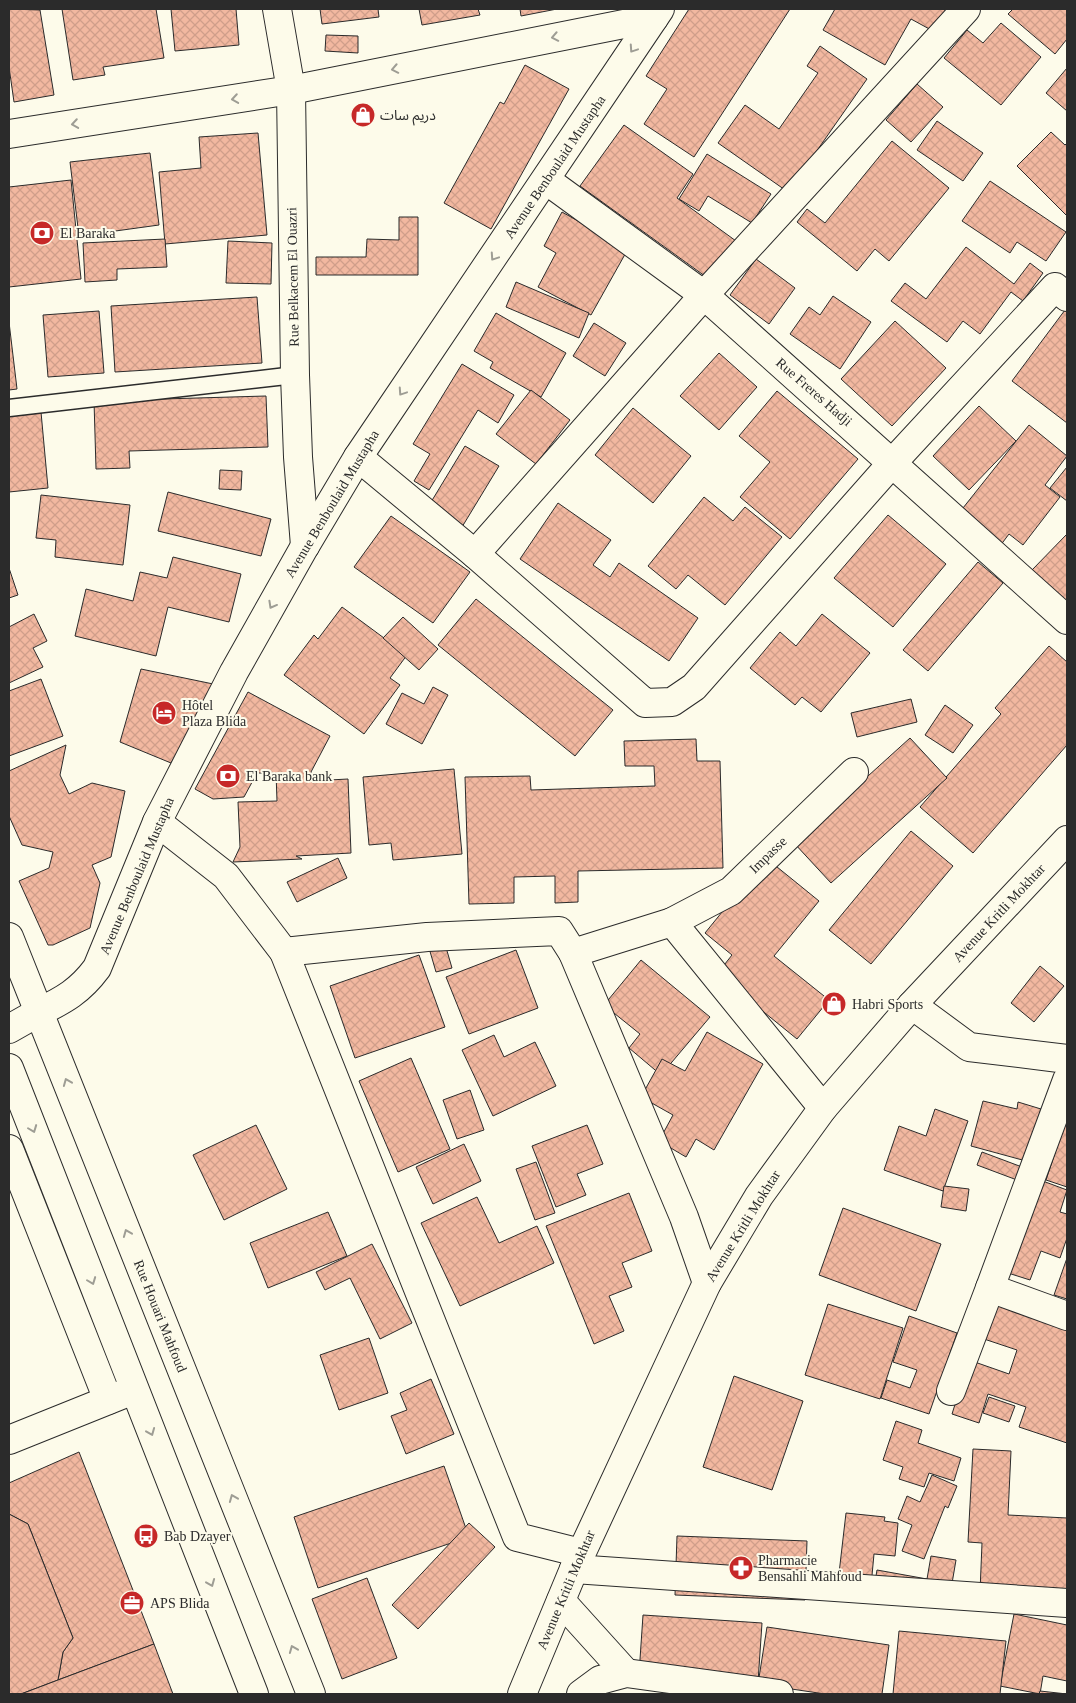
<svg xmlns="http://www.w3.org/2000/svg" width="1076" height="1703" viewBox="0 0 1076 1703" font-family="'Times New Roman','Noto Sans Arabic',serif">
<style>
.building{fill:url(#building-cross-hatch);stroke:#2b2b2b}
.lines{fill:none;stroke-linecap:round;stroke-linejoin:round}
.lane-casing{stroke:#2b2b2b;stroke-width:19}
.street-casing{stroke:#2b2b2b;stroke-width:30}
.secondary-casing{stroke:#2b2b2b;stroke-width:30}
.primary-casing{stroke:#2b2b2b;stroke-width:30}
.lane{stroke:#fdfbea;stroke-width:16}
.street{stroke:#fdfbea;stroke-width:28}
.secondary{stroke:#fdfbea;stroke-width:28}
.primary{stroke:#fdfbea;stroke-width:28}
.oneway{stroke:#9e9d94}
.labels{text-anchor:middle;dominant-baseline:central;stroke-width:4;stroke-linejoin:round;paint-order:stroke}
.poi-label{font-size:14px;fill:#2b2b2b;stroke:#fdfbea;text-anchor:start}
.street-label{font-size:14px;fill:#2b2b2b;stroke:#fdfbea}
</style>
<defs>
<pattern id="building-cross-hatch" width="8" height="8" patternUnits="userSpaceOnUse" patternTransform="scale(1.25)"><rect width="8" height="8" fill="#f2b8a0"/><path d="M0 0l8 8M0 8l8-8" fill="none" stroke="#d09e8a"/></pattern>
</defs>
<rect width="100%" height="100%" fill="#fdfbea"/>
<g class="building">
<polygon points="9,9 40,10 54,95 14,102 9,67"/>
<polygon points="62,9 156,9 164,58 103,67 105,75 73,80"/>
<polygon points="171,9 236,9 239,45 175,51"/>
<polygon points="320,9 378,9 379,17 322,24"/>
<polygon points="419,9 478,9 480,15 422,25"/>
<polygon points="520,9 557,9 521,16"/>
<polygon points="689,9 790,9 694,157 644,124 667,89 646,76"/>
<polygon points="835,9 946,9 933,31 911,19 885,65 823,30"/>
<polygon points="1013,9 1067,9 1067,39 1055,54 1008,14"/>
<polygon points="1001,23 1041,57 1001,105 944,58 967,30 983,43"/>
<polygon points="326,35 358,36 358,53 325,51"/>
<polygon points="820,46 867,79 788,192 718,143 745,105 779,129 818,73 807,66"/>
<polygon points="525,65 569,89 491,229 444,203 500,102 504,104"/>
<polygon points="1067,68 1067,111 1046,93"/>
<polygon points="917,84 943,107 911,142 886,120"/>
<polygon points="937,121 983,153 963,181 917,150"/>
<polygon points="624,125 693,174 677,198 736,241 709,279 580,186"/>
<polygon points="1051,132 1065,145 1067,143 1067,216 1017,166"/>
<polygon points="258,133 267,235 165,244 159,172 201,168 199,137"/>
<polygon points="892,141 949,188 889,261 875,249 857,271 797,222 807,209 825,223"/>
<polygon points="150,153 159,225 79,236 70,162"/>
<polygon points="707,154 771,194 752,223 708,196 699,211 679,199"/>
<polygon points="71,180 81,279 9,287 9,187"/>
<polygon points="990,181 1066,232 1046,261 1017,242 1010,253 962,221"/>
<polygon points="562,212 628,249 591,315 538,287 556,253 544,246"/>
<polygon points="399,217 418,217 418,275 316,275 316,257 366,257 367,239 399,240"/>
<polygon points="165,239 167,267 117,269 117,280 85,282 83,243"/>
<polygon points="228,241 272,243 271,284 226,283"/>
<polygon points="966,247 1014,284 1030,263 1043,273 1023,301 1011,292 980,334 963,321 947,342 891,301 905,283 926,299"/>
<polygon points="756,259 795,288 769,324 730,295"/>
<polygon points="516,282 589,313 579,338 506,307"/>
<polygon points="833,296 871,322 840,369 790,334 809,307 820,315"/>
<polygon points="257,297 262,363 115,372 111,306"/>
<polygon points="1065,310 1067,312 1067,423 1012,381"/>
<polygon points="99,311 104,373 48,377 43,315"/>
<polygon points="496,313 566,353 541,397 490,368 493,362 474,351"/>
<polygon points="895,321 946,368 892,426 841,379"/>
<polygon points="9,322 17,389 9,390"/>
<polygon points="594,323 626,343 605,376 573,356"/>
<polygon points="719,353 757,387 719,430 680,396"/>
<polygon points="462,364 514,395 498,423 478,410 429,490 414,481 430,454 413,444"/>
<polygon points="531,390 570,420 536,464 496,434"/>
<polygon points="777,391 858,459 790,539 740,497 770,462 739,436"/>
<polygon points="266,396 268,447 129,451 130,468 96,469 94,401"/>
<polygon points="979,406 1016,441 969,490 933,456"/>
<polygon points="633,408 691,456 653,503 595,455"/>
<polygon points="41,412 48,488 9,492 9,415"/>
<polygon points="1029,425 1067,456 1045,485 1060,497 1023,545 1009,534 1000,546 959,513"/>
<polygon points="465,446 499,466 462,527 428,507"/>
<polygon points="1067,467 1067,501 1050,488"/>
<polygon points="220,470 242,471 241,490 219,489"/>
<polygon points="168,492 271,519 261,556 158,531"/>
<polygon points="41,495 130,505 123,565 55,557 56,540 36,538"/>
<polygon points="704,497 733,521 745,507 782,537 725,605 688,575 676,589 648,566"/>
<polygon points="558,503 611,540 593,565 610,577 619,563 698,618 669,661 520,559"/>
<polygon points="888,515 946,564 893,627 834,578"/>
<polygon points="391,516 470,572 433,623 354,567"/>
<polygon points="1067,534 1067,605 1032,570"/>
<polygon points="173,557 241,574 229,622 168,607 156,656 75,636 86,589 133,601 140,572 167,578"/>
<polygon points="978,562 1003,583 928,671 903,650"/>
<polygon points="9,568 18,595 9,598"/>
<polygon points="476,599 613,710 575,756 438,645"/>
<polygon points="342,607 407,655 390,678 400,685 364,734 284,675 314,635 318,639"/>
<polygon points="34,614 47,641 33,648 43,667 9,683 9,627"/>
<polygon points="822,614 870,653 821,712 802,697 795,705 750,668 780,632 796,646"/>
<polygon points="403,617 438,649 419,670 383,638"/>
<polygon points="1049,646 1067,662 1067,745 973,853 920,807 1001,714 995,708"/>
<polygon points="141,669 218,685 171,763 120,742"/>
<polygon points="41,679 63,736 9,756 9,691"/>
<polygon points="433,687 448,695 422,744 386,724 402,693 424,704"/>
<polygon points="248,692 330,736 311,772 311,781 348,779 351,853 296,856 302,859 233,862 240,847 238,802 277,801 276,773 257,773 244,797 213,799 195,789"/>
<polygon points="911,699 917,722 857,737 851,713"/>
<polygon points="945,705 973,725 953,753 925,735"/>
<polygon points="910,738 947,778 831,883 794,843"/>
<polygon points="696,739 697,761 720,761 723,868 578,871 578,902 555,903 555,876 514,877 514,903 469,904 465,777 530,776 531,790 655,786 654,766 625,766 624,741"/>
<polygon points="66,745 60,775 69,794 92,783 125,791 111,857 92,865 100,883 90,928 53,945 48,945 19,881 49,868 53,852 22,845 9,816 9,771"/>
<polygon points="454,769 462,854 393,860 391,843 369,845 363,777"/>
<polygon points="911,831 953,866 871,964 829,930"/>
<polygon points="338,858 347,878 297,902 287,882"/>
<polygon points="766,858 819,901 774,956 829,1000 797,1039 717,974 732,955 705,933"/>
<polygon points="445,944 452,968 436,972 429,948"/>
<polygon points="516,950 538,1008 469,1034 446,977"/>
<polygon points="419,955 445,1027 355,1058 330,986"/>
<polygon points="641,960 710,1017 661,1075 629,1048 640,1034 604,1005"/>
<polygon points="1040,966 1064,986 1034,1022 1011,1003"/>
<polygon points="707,1032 763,1064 714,1150 696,1139 686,1157 659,1141 673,1115 641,1097 662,1059 685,1071"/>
<polygon points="494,1035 504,1057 535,1042 556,1086 493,1116 462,1050"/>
<polygon points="411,1058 450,1149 398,1172 359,1081"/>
<polygon points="470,1090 484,1130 457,1139 443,1100"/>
<polygon points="983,1101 1017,1109 1018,1102 1041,1109 1026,1161 971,1146"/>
<polygon points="935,1109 968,1121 943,1191 884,1170 899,1126 926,1136"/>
<polygon points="1067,1117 1067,1187 1046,1180"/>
<polygon points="256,1125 287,1189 224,1220 193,1155"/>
<polygon points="587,1125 603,1164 577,1174 586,1195 556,1207 532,1146"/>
<polygon points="464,1144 481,1181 433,1204 416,1167"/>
<polygon points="982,1152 1022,1167 1017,1180 977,1165"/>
<polygon points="536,1162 555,1213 535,1220 516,1169"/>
<polygon points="1040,1180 1067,1190 1060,1212 1067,1214 1067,1238 1060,1258 1041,1251 1030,1280 1008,1273"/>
<polygon points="944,1186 969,1189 966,1211 941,1207"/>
<polygon points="629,1193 652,1251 622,1263 632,1287 609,1296 624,1331 594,1344 546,1226"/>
<polygon points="477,1197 499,1243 537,1226 554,1263 460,1306 421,1223"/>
<polygon points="843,1208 941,1244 916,1311 819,1275"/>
<polygon points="328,1212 347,1256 268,1288 250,1243"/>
<polygon points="372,1244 412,1323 380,1339 350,1278 325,1290 316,1272"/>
<polygon points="1067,1258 1067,1299 1054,1295"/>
<polygon points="993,1302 1067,1327 1067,1443 1019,1427 1026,1407 988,1394 979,1423 952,1414 969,1360 1009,1374 1017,1350 981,1338"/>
<polygon points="828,1304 903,1328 880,1399 805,1375"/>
<polygon points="909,1316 957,1333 929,1414 881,1398 887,1380 910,1388 917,1370 893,1362"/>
<polygon points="369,1338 388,1393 339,1410 320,1355"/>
<polygon points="734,1376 803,1401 772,1490 703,1467"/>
<polygon points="431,1379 454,1434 406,1454 391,1416 407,1410 400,1393"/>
<polygon points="989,1397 1015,1406 1009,1422 983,1413"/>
<polygon points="896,1421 922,1430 918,1443 961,1458 954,1481 929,1473 924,1487 899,1479 903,1467 883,1460"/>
<polygon points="973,1449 1011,1451 1008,1515 1067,1518 1067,1597 980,1592 982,1543 968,1542"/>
<polygon points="79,1452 154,1644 58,1680 63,1652 73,1638 28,1524 9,1514 9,1483"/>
<polygon points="444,1466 469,1537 318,1588 294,1517"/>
<polygon points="932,1475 957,1486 948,1508 945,1506 924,1559 902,1551 912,1525 898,1519 907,1496 920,1502"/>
<polygon points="846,1513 885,1517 884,1521 898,1523 895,1556 874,1554 871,1586 838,1582"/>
<polygon points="9,1514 28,1524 73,1638 63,1652 58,1680 21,1694 9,1694"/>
<polygon points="469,1523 495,1547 418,1629 392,1605"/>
<polygon points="677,1536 807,1541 805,1600 675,1595"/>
<polygon points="931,1556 956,1560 949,1601 874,1588 877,1570 927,1579"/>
<polygon points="367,1578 397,1658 342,1679 312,1599"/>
<polygon points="1014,1614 1067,1625 1067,1681 1043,1676 1040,1694 1000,1686"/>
<polygon points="643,1615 762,1623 758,1682 639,1674"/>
<polygon points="767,1627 889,1645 882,1694 825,1694 758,1684"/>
<polygon points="899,1631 1006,1641 1000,1694 893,1694"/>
<polygon points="154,1644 173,1694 21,1694 58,1680"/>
<polygon points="1040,1691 1067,1694 1039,1694"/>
</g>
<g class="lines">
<defs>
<polyline id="lane" points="9,408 295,375"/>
<g id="street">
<polyline points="9,134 291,90 654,18"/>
<polyline points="546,180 704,295 1067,620"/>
<polyline points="358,457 475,554 645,703 672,702 694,687 893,462 1055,287 1067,297"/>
<polyline points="475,554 704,295 966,9"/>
<polyline points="157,822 226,876 284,952 517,1537 581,1553"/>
<polyline points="672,922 731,891 854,772"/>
<polyline points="284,952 427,937 559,931 573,953 684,1217 707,1283"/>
<polyline points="573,953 672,922 823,1108"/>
<polyline points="9,1029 39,1012"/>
<polyline points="1067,1080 990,1288 1067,1316"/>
<polyline points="9,1149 108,1400"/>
<polyline points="951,1391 990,1288"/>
<polyline points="9,1440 126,1393"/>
<polyline points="574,1569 1067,1603"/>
<polyline points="561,1601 626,1673"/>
<polyline points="581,1694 600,1680 626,1673 779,1694"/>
</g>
<g id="secondary">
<polyline points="277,9 291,90 295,375 298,457 305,546"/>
<polyline points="912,1005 969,1047 1067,1059"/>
<path d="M 39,1012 C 64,1000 80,991 97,968 L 157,822 L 234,672 L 305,546 L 358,457 L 660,9"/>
</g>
<g id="primary">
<polyline points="9,937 311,1694"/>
<polyline points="9,1068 254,1694"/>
<polyline points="522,1694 574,1569 707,1283 759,1196 823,1108 912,1005 1067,840"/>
</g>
</defs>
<use href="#lane" class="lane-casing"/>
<use href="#street" class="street-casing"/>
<use href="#secondary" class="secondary-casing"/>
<use href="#primary" class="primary-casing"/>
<use href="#lane" class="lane"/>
<use href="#street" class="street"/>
<use href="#secondary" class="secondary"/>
<use href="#primary" class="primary"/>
</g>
<defs><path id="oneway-chevron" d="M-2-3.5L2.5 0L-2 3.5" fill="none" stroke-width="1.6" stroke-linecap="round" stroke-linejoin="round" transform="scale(1.25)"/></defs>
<g class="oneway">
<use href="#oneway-chevron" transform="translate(555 37) rotate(169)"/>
<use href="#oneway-chevron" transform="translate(633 49) rotate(124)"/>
<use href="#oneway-chevron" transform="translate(395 69) rotate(169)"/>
<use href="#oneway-chevron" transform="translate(235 99) rotate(171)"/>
<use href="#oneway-chevron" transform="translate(75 124) rotate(171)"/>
<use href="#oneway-chevron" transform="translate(494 257) rotate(124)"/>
<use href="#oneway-chevron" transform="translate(402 392) rotate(124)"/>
<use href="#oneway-chevron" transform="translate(272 605) rotate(119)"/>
<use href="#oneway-chevron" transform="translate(67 1082) rotate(-112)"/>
<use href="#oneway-chevron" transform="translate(33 1129) rotate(69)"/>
<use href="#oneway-chevron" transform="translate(127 1233) rotate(-112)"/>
<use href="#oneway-chevron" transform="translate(92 1281) rotate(69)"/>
<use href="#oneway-chevron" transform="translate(151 1432) rotate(68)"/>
<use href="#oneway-chevron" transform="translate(233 1498) rotate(-112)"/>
<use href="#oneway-chevron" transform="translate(211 1583) rotate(68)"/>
<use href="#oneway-chevron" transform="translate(293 1649) rotate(-112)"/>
</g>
<defs>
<symbol id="shop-disc" viewBox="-11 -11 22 22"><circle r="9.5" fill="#c62828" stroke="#fdfbea"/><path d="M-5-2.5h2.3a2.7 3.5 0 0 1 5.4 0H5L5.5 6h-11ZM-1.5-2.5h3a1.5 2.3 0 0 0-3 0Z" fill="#fff"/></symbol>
<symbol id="bank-disc" viewBox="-11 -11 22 22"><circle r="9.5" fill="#c62828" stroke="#fdfbea"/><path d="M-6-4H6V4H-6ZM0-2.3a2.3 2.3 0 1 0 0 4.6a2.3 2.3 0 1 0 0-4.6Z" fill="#fff"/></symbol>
<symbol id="hotel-disc" viewBox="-11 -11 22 22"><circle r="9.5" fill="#c62828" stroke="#fdfbea"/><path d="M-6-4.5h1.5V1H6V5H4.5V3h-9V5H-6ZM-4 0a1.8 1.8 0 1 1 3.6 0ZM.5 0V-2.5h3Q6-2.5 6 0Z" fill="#fff"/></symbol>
<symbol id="bus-disc" viewBox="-11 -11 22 22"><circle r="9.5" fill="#c62828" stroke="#fdfbea"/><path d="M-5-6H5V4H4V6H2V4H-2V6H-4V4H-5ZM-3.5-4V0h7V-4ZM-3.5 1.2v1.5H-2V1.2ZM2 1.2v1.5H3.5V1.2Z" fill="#fff"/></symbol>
<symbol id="pharmacy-disc" viewBox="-11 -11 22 22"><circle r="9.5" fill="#c62828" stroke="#fdfbea"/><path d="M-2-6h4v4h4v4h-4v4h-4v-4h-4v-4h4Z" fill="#fff"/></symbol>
<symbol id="office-disc" viewBox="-11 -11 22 22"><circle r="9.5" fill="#c62828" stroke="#fdfbea"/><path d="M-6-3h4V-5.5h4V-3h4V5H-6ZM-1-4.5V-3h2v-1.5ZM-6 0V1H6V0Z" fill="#fff"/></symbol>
</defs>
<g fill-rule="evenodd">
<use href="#shop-disc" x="349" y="101" width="28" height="28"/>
<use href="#bank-disc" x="28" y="219" width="28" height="28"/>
<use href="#hotel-disc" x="150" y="699" width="28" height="28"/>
<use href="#bank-disc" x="214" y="762" width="28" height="28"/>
<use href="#shop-disc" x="820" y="990" width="28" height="28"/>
<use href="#bus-disc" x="132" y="1522" width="28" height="28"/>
<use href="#pharmacy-disc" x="727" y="1554" width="28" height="28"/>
<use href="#office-disc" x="118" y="1589" width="28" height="28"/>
</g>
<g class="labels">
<g class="poi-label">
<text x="380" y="115">دريم سات</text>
<text x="60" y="233">El Baraka</text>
<text x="182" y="705">Hôtel<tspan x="182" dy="16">Plaza Blida</tspan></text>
<text x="246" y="776">El Baraka bank</text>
<text x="852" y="1004">Habri Sports</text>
<text x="164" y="1536">Bab Dzayer</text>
<text x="758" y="1560">Pharmacie<tspan x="758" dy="16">Bensahli Mahfoud</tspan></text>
<text x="150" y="1603">APS Blida</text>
</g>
<g class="street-label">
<text transform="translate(555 167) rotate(-56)">Avenue Benboulaid Mustapha</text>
<text transform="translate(293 277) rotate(-91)">Rue Belkacem El Ouazri</text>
<text transform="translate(814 392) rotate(41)">Rue Freres Hadji</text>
<text transform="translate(332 504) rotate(-59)">Avenue Benboulaid Mustapha</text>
<text transform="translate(768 855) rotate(-44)">Impasse</text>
<text transform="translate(137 876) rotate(-67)">Avenue Benboulaid Mustapha</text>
<text transform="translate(999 913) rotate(-47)">Avenue Kritli Mokhtar</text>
<text transform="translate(743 1226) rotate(-58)">Avenue Kritli Mokhtar</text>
<text transform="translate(160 1316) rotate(68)">Rue Houari Mahfoud</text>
<text transform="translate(566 1590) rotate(-67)">Avenue Kritli Mokhtar</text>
</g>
</g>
<rect width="1076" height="1703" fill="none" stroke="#2b2b2b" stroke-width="20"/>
</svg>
